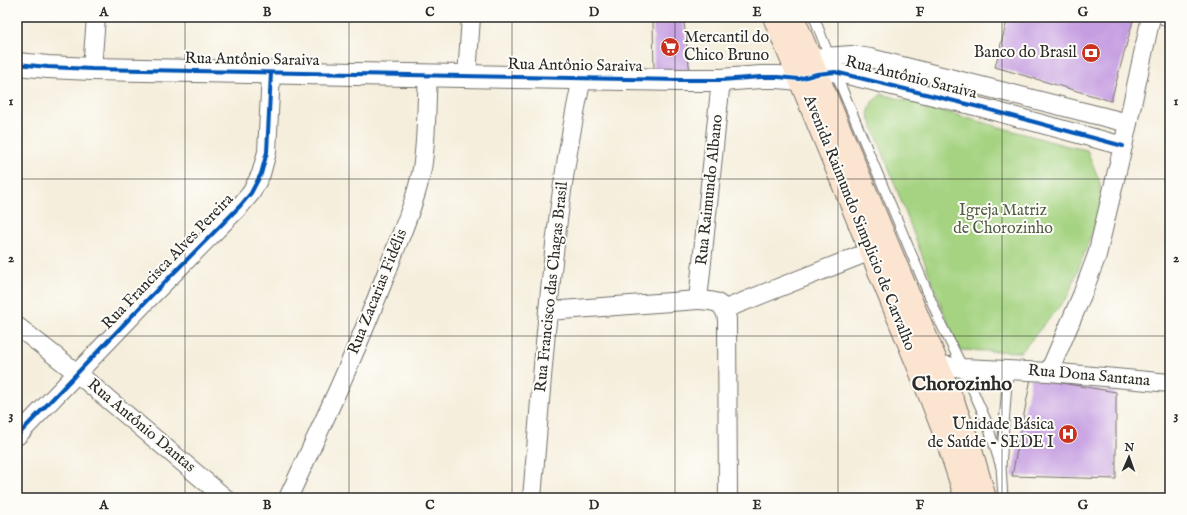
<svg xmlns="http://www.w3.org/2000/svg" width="1187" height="515" viewBox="0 0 1187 515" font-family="'IM FELL English',serif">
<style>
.green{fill:#a5d381;stroke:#687f56}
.building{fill:#c59de1}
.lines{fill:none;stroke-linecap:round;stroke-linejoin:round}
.service-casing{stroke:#726f69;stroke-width:11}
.minor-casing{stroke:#726f69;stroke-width:20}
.tertiary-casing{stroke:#726f69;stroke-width:24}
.secondary-casing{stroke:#726f69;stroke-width:24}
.service{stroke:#fff;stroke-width:9}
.minor{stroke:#fff;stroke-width:18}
.tertiary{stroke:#fff;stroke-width:22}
.secondary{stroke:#fce5d0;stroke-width:22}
.cycleway-casing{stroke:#fdfcf7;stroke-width:6}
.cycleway{stroke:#0057b8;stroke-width:4}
.grid{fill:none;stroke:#2b2b2b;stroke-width:1;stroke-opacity:0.55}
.labels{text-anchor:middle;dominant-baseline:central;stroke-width:4;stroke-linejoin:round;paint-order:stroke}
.poi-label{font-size:16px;fill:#2b2b2b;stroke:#fdfcf7;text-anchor:end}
.street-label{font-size:16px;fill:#2b2b2b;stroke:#fdfcf7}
.park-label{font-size:16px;fill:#505d45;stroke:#fdfcf7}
.district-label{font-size:20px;font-weight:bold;fill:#2b2b2b;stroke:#fdfcf7}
.neatline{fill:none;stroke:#2b2b2b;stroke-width:1.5}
.grid-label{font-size:13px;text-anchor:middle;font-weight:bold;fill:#2b2b2b}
</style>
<rect width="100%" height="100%" fill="#fdfcf7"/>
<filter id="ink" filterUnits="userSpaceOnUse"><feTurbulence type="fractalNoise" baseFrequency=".025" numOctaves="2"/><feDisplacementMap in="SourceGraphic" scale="8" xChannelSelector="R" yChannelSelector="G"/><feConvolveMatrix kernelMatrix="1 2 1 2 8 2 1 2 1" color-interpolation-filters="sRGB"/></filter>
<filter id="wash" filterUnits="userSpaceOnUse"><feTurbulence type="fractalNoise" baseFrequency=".012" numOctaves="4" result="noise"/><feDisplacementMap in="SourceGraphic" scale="16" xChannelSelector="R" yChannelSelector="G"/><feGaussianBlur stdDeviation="0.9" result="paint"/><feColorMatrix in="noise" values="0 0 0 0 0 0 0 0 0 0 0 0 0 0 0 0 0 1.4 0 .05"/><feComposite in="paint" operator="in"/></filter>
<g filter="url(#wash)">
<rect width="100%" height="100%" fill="#f5eedc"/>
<polygon class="green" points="882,94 1067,146 1087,150 1100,183 1101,210 1068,296 1021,352 958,350 868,114 872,102"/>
<g id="blocks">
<g class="building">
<polygon points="1008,17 1134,17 1111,101 995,67"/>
<polygon points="653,21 684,22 690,73 654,72"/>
<polygon points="1031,378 1116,392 1116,479 1012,476"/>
</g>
</g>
</g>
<g filter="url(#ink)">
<use href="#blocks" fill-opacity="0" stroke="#726f69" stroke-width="1"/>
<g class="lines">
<defs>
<g id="service">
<polyline points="814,17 830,58"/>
<polyline points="835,72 941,324 963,368 986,420 1001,467"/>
<polyline points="1003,498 1001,467 1008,369"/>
</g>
<g id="minor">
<polyline points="1167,17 1170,19"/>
<polyline points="810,58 852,55 870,58 1128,123"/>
<polyline points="92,69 96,17"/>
<polyline points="817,74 835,72 983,108 1123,146"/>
<polyline points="467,76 471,17"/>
<polyline points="698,300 721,80"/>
<polyline points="725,309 871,251"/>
<path d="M 548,311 L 698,300 C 714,301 724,301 727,319 L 728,498"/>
<polyline points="17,326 77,373 225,498"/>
<polyline points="925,363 963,368 1049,372 1170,383"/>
<polyline points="1049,372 1082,295 1097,255 1123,146 1151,17"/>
<polyline points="17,436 150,297 240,206 251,193 261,174 267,152 271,73"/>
<path d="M 288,498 C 325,419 362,340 392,258 C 403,229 416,200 422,169 C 427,138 426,106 428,75"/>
<path d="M 532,498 C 544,358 552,216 582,78"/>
</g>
<polyline id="tertiary" points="17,64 48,67 92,69 680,80 721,80 761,77 778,77 799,79 817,74"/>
<g id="secondary">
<polyline points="774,17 917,363 947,440 966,498"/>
<polyline points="793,17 954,404 971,450 985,498"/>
</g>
</defs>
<use href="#service" class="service-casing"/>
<use href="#minor" class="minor-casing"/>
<use href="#tertiary" class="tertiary-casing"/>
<use href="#secondary" class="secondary-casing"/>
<use href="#service" class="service"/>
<use href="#minor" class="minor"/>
<use href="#tertiary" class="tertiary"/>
<use href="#secondary" class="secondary"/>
<defs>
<g id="cycleway">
<polyline points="17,64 48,67 92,69 680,80 721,80 761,77 778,77 799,79 817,74 835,72 983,108 1123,146"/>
<polyline points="17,436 150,297 240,206 251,193 261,174 267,152 271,73"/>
</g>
</defs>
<use href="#cycleway" class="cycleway-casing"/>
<use href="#cycleway" class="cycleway"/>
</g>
</g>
<path class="grid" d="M 185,17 L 185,498M 349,17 L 349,498M 512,17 L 512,498M 675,17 L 675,498M 838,17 L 838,498M 1002,17 L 1002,498M 17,179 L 1170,179M 17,336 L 1170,336"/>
<defs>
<symbol id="supermarket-disc" viewBox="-11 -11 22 22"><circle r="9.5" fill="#c8321e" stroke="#fdfcf7"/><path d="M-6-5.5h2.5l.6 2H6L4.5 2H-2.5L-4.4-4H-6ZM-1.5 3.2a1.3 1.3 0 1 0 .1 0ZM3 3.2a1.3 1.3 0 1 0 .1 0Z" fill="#fff"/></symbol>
<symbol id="bank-disc" viewBox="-11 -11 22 22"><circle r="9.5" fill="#c8321e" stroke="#fdfcf7"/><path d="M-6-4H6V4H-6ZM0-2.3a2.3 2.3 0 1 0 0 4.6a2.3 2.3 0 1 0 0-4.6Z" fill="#fff"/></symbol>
<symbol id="hospital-disc" viewBox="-11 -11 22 22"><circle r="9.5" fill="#c8321e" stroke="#fdfcf7"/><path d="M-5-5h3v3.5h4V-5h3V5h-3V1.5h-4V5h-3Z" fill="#fff"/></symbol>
</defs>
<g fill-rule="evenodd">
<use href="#supermarket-disc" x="659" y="36" width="22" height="22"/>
<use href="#bank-disc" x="1080" y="42" width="22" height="22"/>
<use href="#hospital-disc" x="1057" y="423" width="22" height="22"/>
</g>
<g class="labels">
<g class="poi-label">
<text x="684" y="38" text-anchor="start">Mercantil do<tspan x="684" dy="18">Chico Bruno</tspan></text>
<text x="1077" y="53">Banco do Brasil</text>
<text x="1054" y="425">Unidade Básica<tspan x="1054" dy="18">de Saúde - SEDE I</tspan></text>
</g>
<g class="street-label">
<text transform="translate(252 60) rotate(1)">Rua Antônio Saraiva</text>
<text transform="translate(575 66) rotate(1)">Rua Antônio Saraiva</text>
<text transform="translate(911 78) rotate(14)">Rua Antônio Saraiva</text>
<text transform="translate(710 190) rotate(-84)">Rua Raimundo Albano</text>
<text transform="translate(859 223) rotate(68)">Avenida Raimundo Simplicio de Carvalho</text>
<text transform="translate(168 262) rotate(-46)">Rua Francisca Alves Pereira</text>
<text transform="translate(552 287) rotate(-84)">Rua Francisco das Chagas Brasil</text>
<text transform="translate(378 292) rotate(-68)">Rua Zacarias Fidélis</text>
<text transform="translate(1089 376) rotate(5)">Rua Dona Santana</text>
<text transform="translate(141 426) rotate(40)">Rua Antônio Dantas</text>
</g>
<g class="park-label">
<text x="1003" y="211">Igreja Matriz<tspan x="1003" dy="18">de Chorozinho</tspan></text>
</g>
<g class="district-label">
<text x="962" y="384">Chorozinho</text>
</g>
</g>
<rect width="1187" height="515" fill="none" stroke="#fdfcf7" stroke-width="44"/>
<g transform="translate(1129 457) rotate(2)" stroke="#fdfcf7" stroke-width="3" paint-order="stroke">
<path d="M0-3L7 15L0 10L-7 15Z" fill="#2b2b2b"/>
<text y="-6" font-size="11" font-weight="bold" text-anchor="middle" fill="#2b2b2b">N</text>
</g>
<rect x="22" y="22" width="1143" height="471" class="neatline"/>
<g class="grid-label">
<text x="104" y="16">A</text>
<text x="267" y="16">B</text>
<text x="430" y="16">C</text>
<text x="594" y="16">D</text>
<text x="757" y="16">E</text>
<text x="920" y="16">F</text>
<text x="1083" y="16">G</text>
<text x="11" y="105">1</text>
<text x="1176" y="105">1</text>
<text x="11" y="262">2</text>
<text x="1176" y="262">2</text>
<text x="11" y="419">3</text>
<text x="1176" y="419">3</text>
<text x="104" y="509">A</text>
<text x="267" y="509">B</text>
<text x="430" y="509">C</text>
<text x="594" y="509">D</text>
<text x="757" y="509">E</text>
<text x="920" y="509">F</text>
<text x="1083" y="509">G</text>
</g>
</svg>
